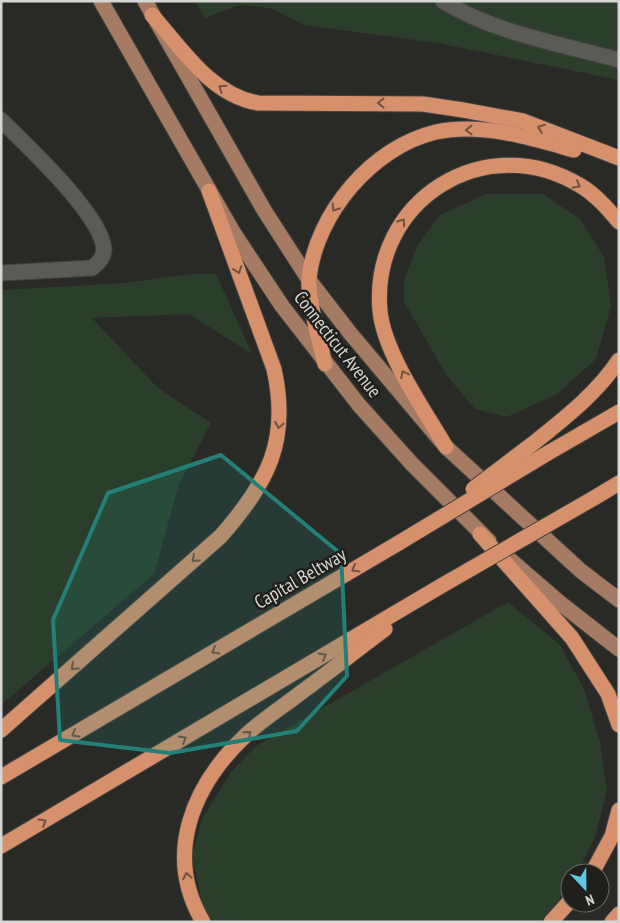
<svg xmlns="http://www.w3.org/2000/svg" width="620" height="923" viewBox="0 0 620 923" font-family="'PT Sans Narrow',sans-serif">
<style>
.green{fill:#2b3e2b}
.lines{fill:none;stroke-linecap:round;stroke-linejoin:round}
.minor-casing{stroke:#454441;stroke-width:17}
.major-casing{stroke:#454441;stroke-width:17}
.highway-casing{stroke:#454441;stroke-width:17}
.minor{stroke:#5b5b56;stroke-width:15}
.major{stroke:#a57b63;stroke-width:15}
.highway{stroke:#d6906c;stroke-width:15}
.highway-bridge-casing{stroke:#454441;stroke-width:17;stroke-linecap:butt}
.highway-bridge{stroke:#d6906c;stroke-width:15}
.oneway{stroke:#725240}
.marked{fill:#238078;fill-opacity:0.2;stroke:#238078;stroke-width:4;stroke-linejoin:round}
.labels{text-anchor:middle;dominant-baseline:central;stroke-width:5;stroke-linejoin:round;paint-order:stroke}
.street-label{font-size:19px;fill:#d6d6d4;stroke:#201f1c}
</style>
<rect width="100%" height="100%" fill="#292925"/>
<g class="green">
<polygon points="195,1 619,1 619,80 437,43 304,25 270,8 240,5 205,18"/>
<polygon points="486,194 543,194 580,219 604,257 611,306 596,359 557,394 507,417 475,409 447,376 404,302 404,281 417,246 440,215"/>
<polygon points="191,274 216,274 252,354 189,314 92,318 158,388 211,423 179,484 154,574 1,705 1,290 124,283"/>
<polygon points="508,602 560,645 584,689 600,742 607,790 595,837 577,873 570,873 570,886 541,922 214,922 204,910 192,856 202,819 231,772 256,746"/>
</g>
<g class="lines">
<defs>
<g id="minor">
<path d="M 443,1 C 495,33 560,44 619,60"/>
<path d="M 1,120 C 27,146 101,214 104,249 C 104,258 98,263 92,268 L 1,273"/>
</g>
<g id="major">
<polyline points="101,1 233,232 282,306 359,405 412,464 489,541"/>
<polyline points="145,1 264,210 309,280 350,333 446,447 581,571 619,600"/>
<polyline points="508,558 560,603 619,649"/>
</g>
<g id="highway">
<path d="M 152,15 C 182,49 211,95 258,103 L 423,104 L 463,110 L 523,121 L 619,158"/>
<path d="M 325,364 C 320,343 307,298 309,278 C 316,214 372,147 436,132 C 481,122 531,138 574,150"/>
<path d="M 535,442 C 566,417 597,393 619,360"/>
<path d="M 446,447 C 425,411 384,353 380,311 C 370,201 485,127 581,186 C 596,195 608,209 619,222"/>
<polyline points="548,453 619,412"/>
<polyline points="594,498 619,483"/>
<polyline points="480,534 572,638 608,694 619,725"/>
<path d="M 1,730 L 221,536 C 268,482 290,441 274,369 L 209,191"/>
<polyline points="1,777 397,544"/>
<polyline points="1,846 441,586"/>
<polyline points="592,873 612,836 619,810"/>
<path d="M 203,922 C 163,854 193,785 246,735 C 263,719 284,706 303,691 C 330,671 357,650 385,629"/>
<polyline points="551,922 570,901"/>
<polyline points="612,922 619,914"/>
</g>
</defs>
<use href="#minor" class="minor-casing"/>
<use href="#major" class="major-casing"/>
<use href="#highway" class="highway-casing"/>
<use href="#minor" class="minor"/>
<use href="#major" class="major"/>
<use href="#highway" class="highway"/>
<defs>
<g id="highway-bridge">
<polyline points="473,489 535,442"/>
<polyline points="397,544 548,453"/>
<polyline points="441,586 594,498"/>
</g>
</defs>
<use href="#highway-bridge" class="highway-bridge-casing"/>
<use href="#highway-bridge" class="highway-bridge"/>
</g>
<defs><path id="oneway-chevron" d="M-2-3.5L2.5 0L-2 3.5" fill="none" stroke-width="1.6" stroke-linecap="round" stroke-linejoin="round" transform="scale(1.25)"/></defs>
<g class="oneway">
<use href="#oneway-chevron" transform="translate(222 88) rotate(-145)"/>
<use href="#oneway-chevron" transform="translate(381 103) rotate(-180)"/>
<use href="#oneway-chevron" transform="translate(541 128) rotate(-159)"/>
<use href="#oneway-chevron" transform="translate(469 130) rotate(180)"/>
<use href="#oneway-chevron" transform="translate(577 185) rotate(29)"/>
<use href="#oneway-chevron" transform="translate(335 208) rotate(123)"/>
<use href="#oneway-chevron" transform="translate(402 222) rotate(-54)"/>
<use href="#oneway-chevron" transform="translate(238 270) rotate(70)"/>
<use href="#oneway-chevron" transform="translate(404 374) rotate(-116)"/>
<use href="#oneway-chevron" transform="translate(279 425) rotate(101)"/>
<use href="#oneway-chevron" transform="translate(195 559) rotate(138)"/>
<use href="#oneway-chevron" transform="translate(355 569) rotate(150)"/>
<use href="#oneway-chevron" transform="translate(215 651) rotate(150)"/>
<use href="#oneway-chevron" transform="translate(323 656) rotate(-31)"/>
<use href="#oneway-chevron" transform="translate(74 667) rotate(138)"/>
<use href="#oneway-chevron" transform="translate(75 734) rotate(150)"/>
<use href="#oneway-chevron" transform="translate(248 734) rotate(-41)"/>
<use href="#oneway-chevron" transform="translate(183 739) rotate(-31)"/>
<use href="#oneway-chevron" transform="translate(43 822) rotate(-31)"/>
<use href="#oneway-chevron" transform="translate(187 876) rotate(-100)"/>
</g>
<path class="marked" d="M 221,455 L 341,554 L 347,676 L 297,731 L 170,753 L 60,740 L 53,620 L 108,493 Z"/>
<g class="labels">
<g class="street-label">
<text transform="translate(338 344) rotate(52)">Connecticut Avenue</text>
<text transform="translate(300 578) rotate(-30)">Capital Beltway</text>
</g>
</g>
<rect width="620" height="923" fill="none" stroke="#d6d6d4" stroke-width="5"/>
<g transform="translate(585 888) rotate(158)"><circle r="24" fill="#201f1c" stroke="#696866"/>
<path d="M0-4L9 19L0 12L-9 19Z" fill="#5bc8e6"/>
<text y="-8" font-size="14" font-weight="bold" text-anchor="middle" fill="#d6d6d4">N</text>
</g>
</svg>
